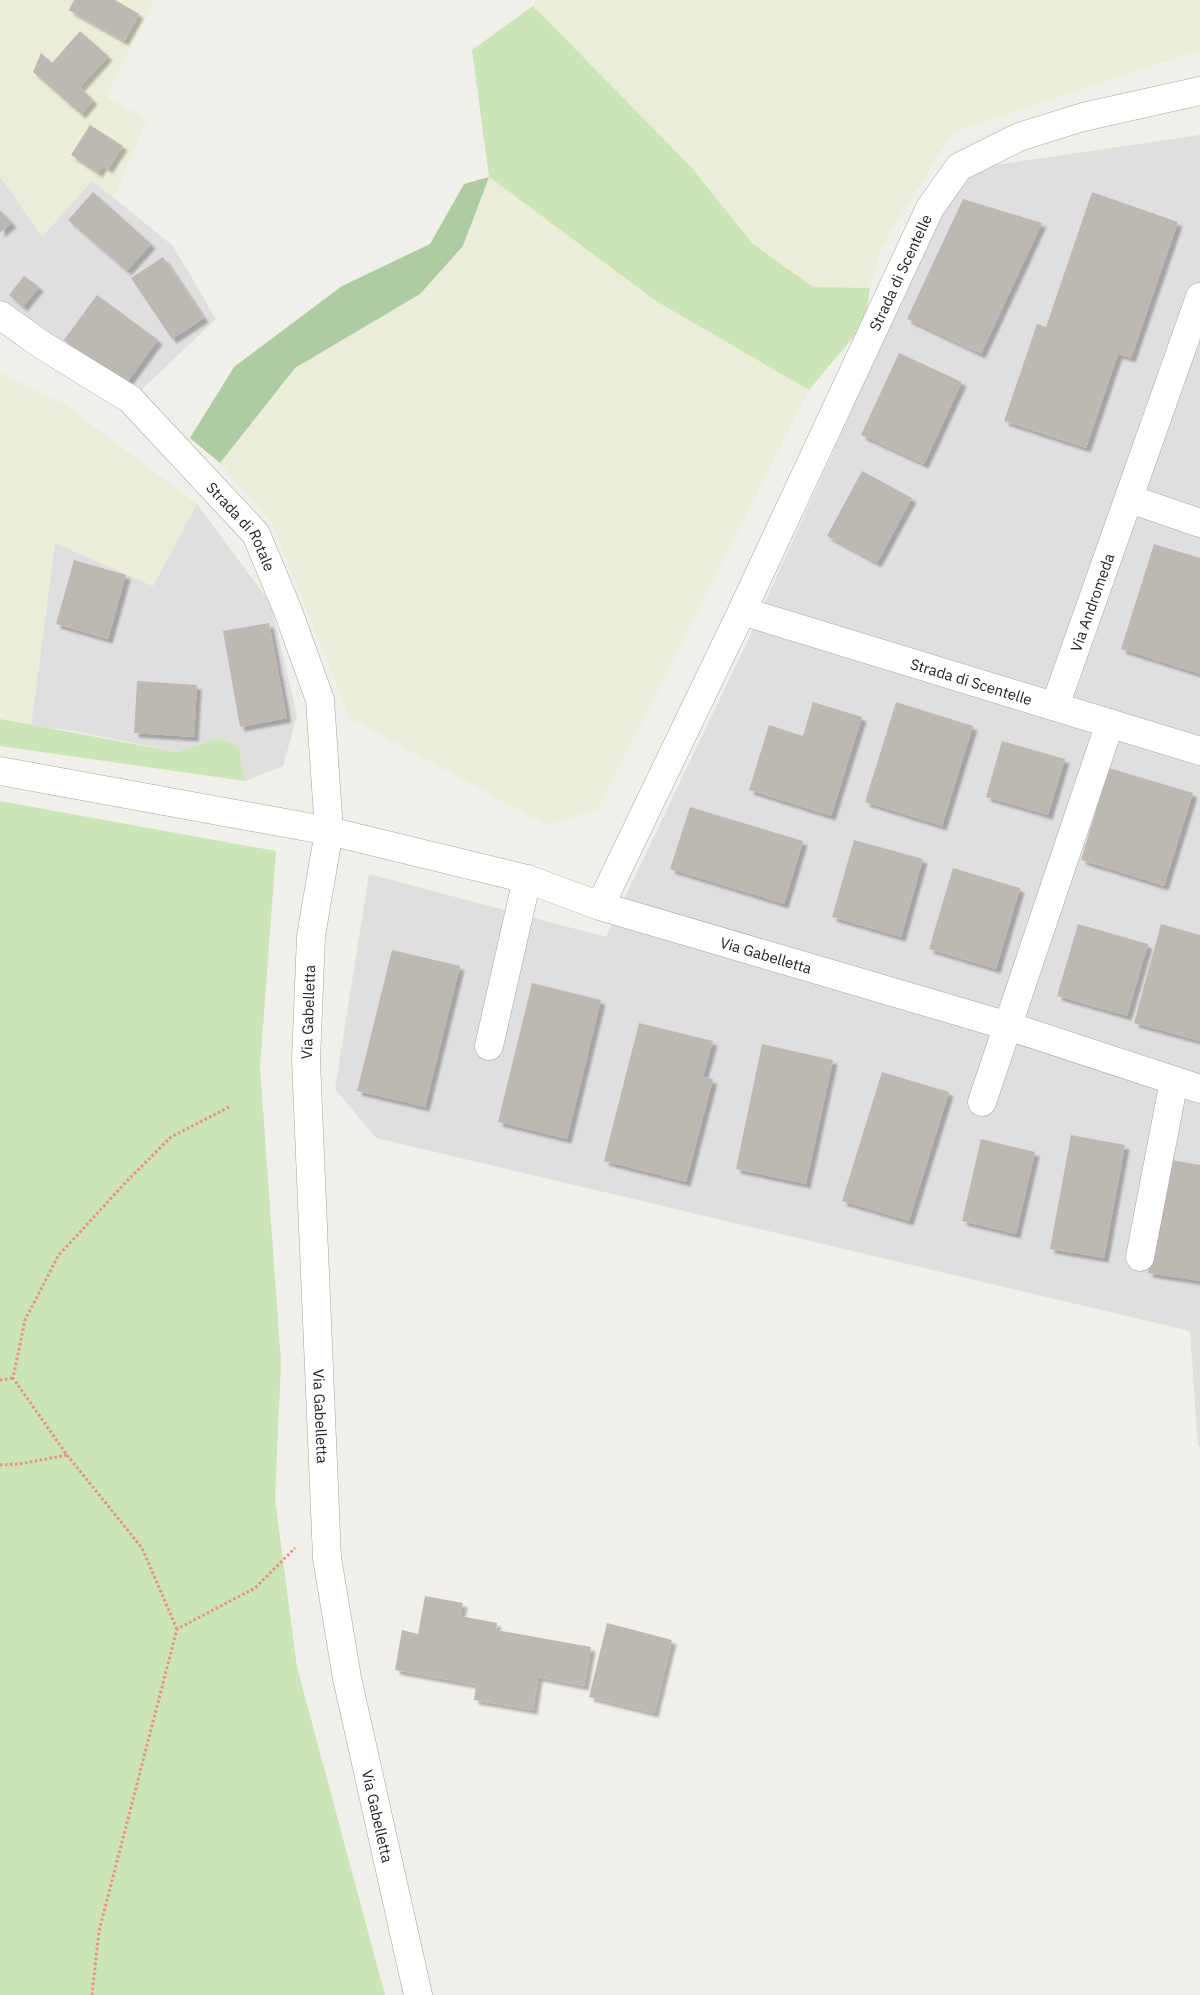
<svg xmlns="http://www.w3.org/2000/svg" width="1200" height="1995" viewBox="0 0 1200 1995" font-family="'IBM Plex Sans',sans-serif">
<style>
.residential{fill:#e0dfdf}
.farmland{fill:#ebedd8}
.grass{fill:#cbe5b6}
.forest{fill:#aecca3}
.building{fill:#beb8b3;filter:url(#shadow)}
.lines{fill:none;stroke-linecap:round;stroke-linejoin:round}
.minor-casing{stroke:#a3a3a3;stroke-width:29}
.tertiary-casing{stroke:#a3a3a3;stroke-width:29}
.path{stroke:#ec8f80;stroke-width:3;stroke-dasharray:2.5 2.5;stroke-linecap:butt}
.minor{stroke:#fff;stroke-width:28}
.tertiary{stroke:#fff;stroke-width:28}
.labels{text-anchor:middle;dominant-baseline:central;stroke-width:4;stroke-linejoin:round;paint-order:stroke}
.street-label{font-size:15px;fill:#222;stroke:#fff}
</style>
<defs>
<filter id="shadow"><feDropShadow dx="4.5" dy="4.5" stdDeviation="1" flood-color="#0004"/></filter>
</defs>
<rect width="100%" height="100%" fill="#f1efea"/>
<g class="residential">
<polygon points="1200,135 1200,1447 1198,1446 1190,1331 376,1138 335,1089 369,874 606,937 748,640 938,219 976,168"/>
<polygon points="0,176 42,237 92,180 173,246 216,319 136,395 0,304"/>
<polygon points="197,504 271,604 297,716 283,766 245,781 239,746 219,738 177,752 75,731 31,726 55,542 153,586"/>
</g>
<g class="farmland">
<polygon points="0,0 147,0 153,3 106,97 147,119 114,198 92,181 42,237 0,176"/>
<polygon points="535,0 1200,0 1200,50 953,132 881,248 870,288 813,287 752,243 691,167 533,6"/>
<polygon points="489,177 656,301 809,390 598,809 547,825 350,718 272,523 220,463 295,368 420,294 463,246"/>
<polygon points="0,373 64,404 197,504 153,586 55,543 31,726 0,719"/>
</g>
<g class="grass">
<polygon points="533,6 691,167 752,243 813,287 870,288 865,323 809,390 656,301 489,177 472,50"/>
<polygon points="0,719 177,752 219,738 239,746 245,781 0,746"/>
<polygon points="0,801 276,851 260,1067 281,1362 275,1499 297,1667 385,1995 0,1995"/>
</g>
<polygon class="forest" points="489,177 463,246 420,294 295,368 220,463 190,438 234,367 342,286 430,244 464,184"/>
<g class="building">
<polygon points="74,0 115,0 139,14 124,41 69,10"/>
<polygon points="80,31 108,56 80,87 93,100 81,114 33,72 41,53 52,63"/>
<polygon points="90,125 123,146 108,169 103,165 98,173 71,155"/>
<polygon points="93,192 151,244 127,271 68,220"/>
<polygon points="1092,192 1178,222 1131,358 1118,354 1086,448 1004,421 1037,324 1046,327"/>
<polygon points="963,199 1042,223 981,354 907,319"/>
<polygon points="0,210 12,223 0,233"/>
<polygon points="163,257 204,318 172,339 131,278"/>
<polygon points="24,276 39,287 23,307 9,295"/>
<polygon points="97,295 158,340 125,385 64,340"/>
<polygon points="899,353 962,382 924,464 861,435"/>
<polygon points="862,471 912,498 877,563 827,536"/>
<polygon points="1154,544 1200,558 1200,674 1121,649"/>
<polygon points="74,560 126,575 108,639 56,624"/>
<polygon points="269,623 287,718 240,727 223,631"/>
<polygon points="137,681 197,685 194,737 134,733"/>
<polygon points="813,702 862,717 831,816 749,790 769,725 803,736"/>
<polygon points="896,702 973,726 942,826 865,802"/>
<polygon points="1002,741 1065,759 1048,815 986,797"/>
<polygon points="1109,768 1193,793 1164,886 1081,860"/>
<polygon points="690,807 803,841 784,904 670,869"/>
<polygon points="854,840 923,859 901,937 832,917"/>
<polygon points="953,868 1020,888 996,969 929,949"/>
<polygon points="1078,924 1148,944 1127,1016 1057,996"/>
<polygon points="1161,924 1200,935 1200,1041 1134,1023"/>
<polygon points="392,950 460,966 425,1107 357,1091"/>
<polygon points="532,983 601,1000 567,1139 498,1122"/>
<polygon points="639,1023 713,1041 703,1077 713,1079 686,1182 604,1161"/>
<polygon points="762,1044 833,1060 806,1184 736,1169"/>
<polygon points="882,1072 949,1092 909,1221 842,1201"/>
<polygon points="1071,1135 1125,1145 1104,1258 1050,1249"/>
<polygon points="981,1139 1035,1152 1016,1234 962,1221"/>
<polygon points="1166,1159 1200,1165 1200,1281 1148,1273"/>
<polygon points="425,1596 463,1603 460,1616 497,1623 496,1630 591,1647 584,1686 538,1677 533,1710 474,1700 476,1685 395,1670 402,1630 418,1634"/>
<polygon points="607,1623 672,1640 654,1713 589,1697"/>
</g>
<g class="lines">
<defs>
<g id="minor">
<path id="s1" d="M 0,315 L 42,345 L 130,399 L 256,534 L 288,611 L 320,700 L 329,831 L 311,936 L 306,1060 L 327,1558 L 347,1678 L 418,1995"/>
<polyline points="1130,499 1200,523"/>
<path id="s2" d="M 742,611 L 1200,751"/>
<path id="s3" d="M 1055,706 L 1200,297"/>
<path id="s4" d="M 600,906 L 742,611 L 930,208 L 959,167 L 1019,137 L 1083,117 L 1200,91"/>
<polyline points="489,1046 527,879"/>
<polyline points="982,1102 1110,723"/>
<polyline points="1140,1257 1174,1081"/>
</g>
<g id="tertiary">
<path id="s5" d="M 0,771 L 329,831 L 527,879 L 600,906 L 1008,1026 L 1200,1089"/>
</g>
</defs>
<use href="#minor" class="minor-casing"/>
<use href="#tertiary" class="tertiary-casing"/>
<g class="path">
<polyline points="0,1380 13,1378"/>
<polyline points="0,1465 19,1464 67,1455"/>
<polyline points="177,1629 142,1548 67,1455 13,1378 25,1320 58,1256 126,1182 171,1137 231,1106"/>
<polyline points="92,1995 99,1931 177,1629 255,1588 295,1548"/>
</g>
<use href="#minor" class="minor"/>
<use href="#tertiary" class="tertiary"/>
</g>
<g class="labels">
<g class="street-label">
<text stroke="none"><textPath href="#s4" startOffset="701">Strada di Scentelle</textPath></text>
<text stroke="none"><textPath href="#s1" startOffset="325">Strada di Rotale</textPath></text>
<text stroke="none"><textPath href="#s3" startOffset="110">Via Andromeda</textPath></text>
<text stroke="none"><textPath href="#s2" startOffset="240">Strada di Scentelle</textPath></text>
<text stroke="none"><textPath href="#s5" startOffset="789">Via Gabelletta</textPath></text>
<text transform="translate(308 1012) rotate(-88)">Via Gabelletta</text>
<text stroke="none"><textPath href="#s1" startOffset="1236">Via Gabelletta</textPath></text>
<text stroke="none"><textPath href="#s1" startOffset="1641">Via Gabelletta</textPath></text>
</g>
</g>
</svg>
